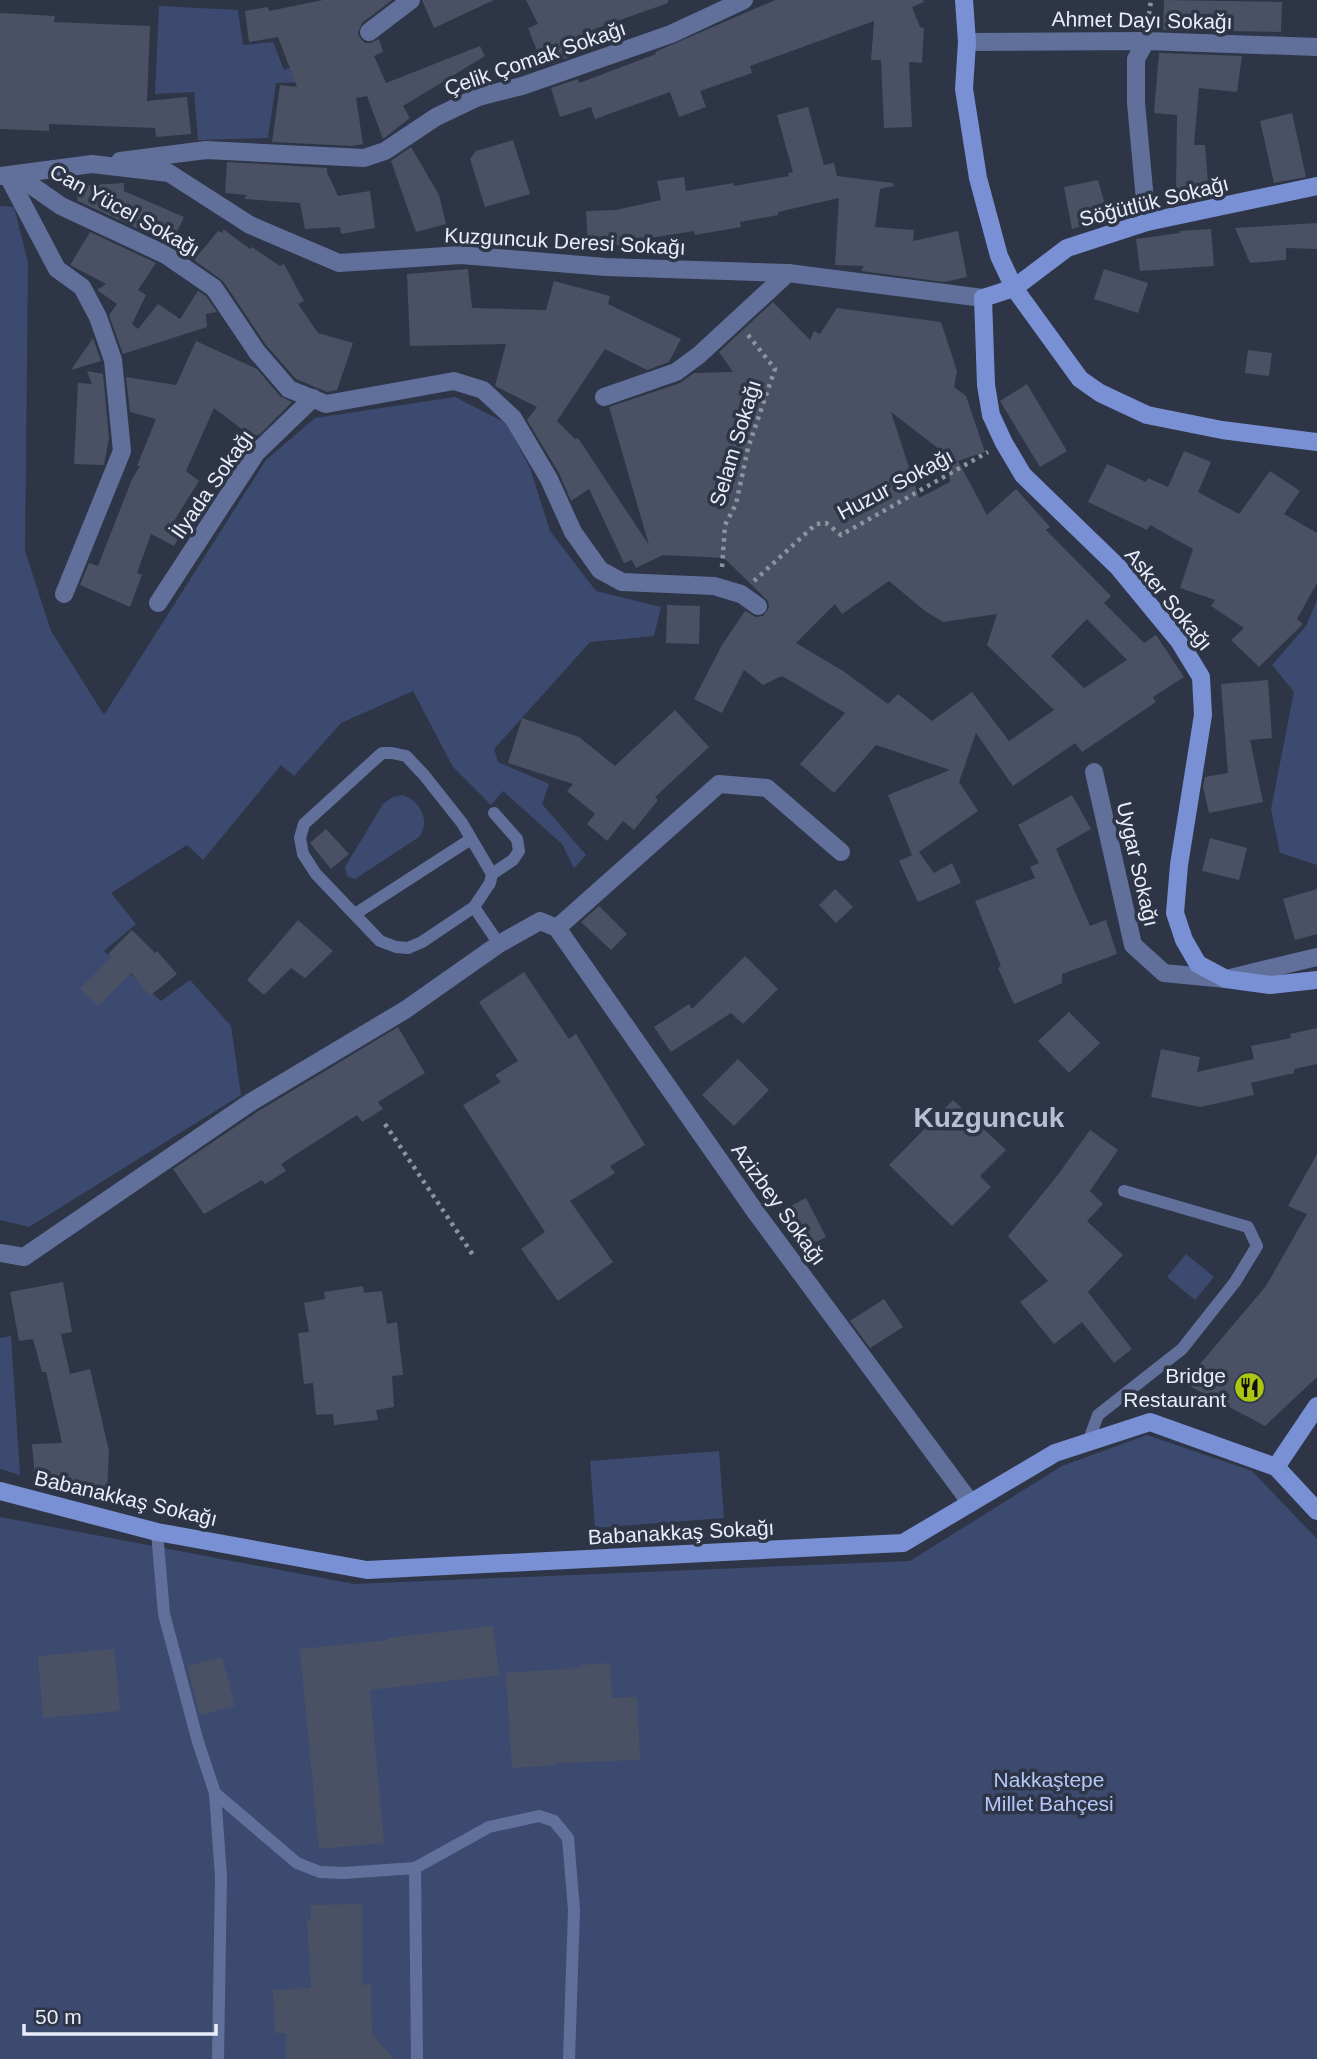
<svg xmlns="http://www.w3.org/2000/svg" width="1317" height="2059" viewBox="0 0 1317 2059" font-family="Arial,sans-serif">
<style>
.green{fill:#3d4a70}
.building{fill:#4a5164;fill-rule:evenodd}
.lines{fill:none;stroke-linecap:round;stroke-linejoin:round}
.path{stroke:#8e93a2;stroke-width:4.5;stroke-dasharray:3.5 5;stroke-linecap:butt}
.lane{stroke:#61709b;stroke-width:12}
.street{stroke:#61709b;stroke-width:18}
.secondary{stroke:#7991d4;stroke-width:18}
.labels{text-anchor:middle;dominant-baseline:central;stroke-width:7;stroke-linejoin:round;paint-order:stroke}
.street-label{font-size:21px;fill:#e9edf9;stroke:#2e3546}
.poi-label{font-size:21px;fill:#e9edf9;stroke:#2e3546;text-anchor:end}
.park-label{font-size:21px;fill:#b4c7fa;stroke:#2e3546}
.district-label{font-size:28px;font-weight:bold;fill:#b7bfd6;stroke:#2e3546}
</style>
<rect width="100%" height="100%" fill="#2e3546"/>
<g class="green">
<polygon points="159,6 238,10 243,45 273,42 284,70 327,54 337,81 276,83 268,138 198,140 194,92 155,94"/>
<polygon points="0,206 14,207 28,262 25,551 51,631 104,715 266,460 315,418 455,397 506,423 530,468 550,531 596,591 661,607 654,636 590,642 494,749 498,762 549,784 542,804 586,855 574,868 562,844 503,791 491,805 453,767 413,691 341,723 294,776 281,765 203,860 187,845 111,893 136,924 104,951 161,1001 190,980 231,1026 241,1095 29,1227 0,1220"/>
<polygon points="1317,600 1317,865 1280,853 1271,809 1294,692 1272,665 1306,626"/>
<path d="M 402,795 C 420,800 431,821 419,837 L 355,879 L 347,876 L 345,867 L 383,804 L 393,797 Z"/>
<polygon points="1186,1254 1214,1277 1195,1300 1167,1277"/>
<polygon points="11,1336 20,1475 0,1469 0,1338"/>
<polygon points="1147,1435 1252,1471 1317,1539 1317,2059 0,2059 0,1517 354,1584 910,1561 1062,1466"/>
<polygon points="719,1451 724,1518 595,1528 590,1461"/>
</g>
<g class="building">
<polygon points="323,0 392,0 362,23 358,33 360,38 365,43 371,43 379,39 383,52 374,56 386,83 480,46 485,56 403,106 410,118 383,139 367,96 356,98 363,144 352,146 272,142 280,85 297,87 278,37 249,42 245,11 268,7 269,11"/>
<polygon points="422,0 494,0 434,28"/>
<polygon points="526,0 668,0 668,3 589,31 590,35 566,44 570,57 543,66 528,28 538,24"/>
<polygon points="775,0 923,0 924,2 912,7 920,27 924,28 922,63 909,62 912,127 884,128 881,60 871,60 874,21 750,66 752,73 700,91 706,107 679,117 670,92 595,119 591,107 560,117 551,88 578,79 579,83 656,54 655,52"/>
<polygon points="1164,0 1282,2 1281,32 1163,30"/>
<polygon points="0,13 55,16 54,22 150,26 147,101 187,97 191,134 156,137 155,128 49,124 49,131 0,129"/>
<polygon points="1159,53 1242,56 1237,92 1199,88 1194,145 1205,145 1209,195 1176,194 1177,115 1154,113"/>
<polygon points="808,107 824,165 834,163 837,176 893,183 894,186 880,189 875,227 914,230 913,241 958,231 967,277 944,282 861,271 864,266 835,265 839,198 778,212 778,215 740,222 741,227 695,235 694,231 631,241 631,244 588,247 586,211 616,210 661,200 657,181 684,177 686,191 733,183 734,186 789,176 788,173 793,172 777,115"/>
<polygon points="1292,113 1306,177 1274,183 1260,121"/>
<polygon points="513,140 530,194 485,207 470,159 476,151"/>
<polygon points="411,147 439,195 446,224 416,232 391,161"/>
<polygon points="227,162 327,168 327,172 338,196 370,191 375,228 341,234 340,227 305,229 300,203 244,199 247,195 225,193"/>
<polygon points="1098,180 1109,219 1072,229 1064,187"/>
<polygon points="124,183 124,191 184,217 171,244 78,201 74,186"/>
<polygon points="1317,223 1317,249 1286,248 1286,260 1250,263 1235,228"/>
<polygon points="223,229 250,249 252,247 280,266 284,264 304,301 298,304 318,333 353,343 337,390 327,392 296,379 266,345 223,281 194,260 218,231 223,233"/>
<polygon points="1211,229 1214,266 1140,271 1136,239 1180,233 1180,231"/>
<polygon points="90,232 156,263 138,290 146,295 132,324 138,329 158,304 180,319 198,291 206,296 217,312 206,314 207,327 123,354 109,315 117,304 97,290 106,284 70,265"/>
<path d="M 468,269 L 472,308 L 546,310 L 554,281 L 610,296 L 608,304 L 681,339 L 669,362 L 647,370 L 605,349 L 557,421 L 575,439 L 578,438 L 649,545 L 609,407 L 680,383 L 694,373 L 733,372 L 719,352 L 773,302 L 810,340 L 814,331 L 820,334 L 837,308 L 941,322 L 957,371 L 954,387 L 966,396 L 985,452 L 958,461 L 987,515 L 1016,489 L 1050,527 L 1046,530 L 1111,596 L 1104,603 L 1144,643 L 1156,635 L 1184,677 L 1153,697 L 1156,702 L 1082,752 L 1075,743 L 1013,786 L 976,733 L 959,782 L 978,811 L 919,852 L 934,873 L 952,863 L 961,883 L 918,902 L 899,861 L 912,855 L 888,795 L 950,770 L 876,745 L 834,793 L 800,764 L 845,713 L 782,676 L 763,685 L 744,670 L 722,713 L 694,699 L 722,645 L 745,611 L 756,617 L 763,616 L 769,608 L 768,601 L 724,558 L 663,555 L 636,568 L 632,560 L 624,563 L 589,489 L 571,501 L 559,473 L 527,420 L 537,407 L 495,386 L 506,344 L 410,346 L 407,274 ZM 891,412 L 948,456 L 950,482 L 919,498 ZM 889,581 L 925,611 L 943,622 L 997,614 L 987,645 L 1054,710 L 1009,741 L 972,692 L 932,721 L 898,694 L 888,704 L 843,671 L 796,643 L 835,604 L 842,614 ZM 1087,619 L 1127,660 L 1084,688 L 1051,656 Z"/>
<polygon points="1104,269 1148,283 1138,313 1094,299"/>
<polygon points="93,338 101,361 71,370"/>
<polygon points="196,341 257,369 280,396 292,402 260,434 252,437 214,408 186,471 199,481 174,521 185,526 174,546 151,534 137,573 142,575 130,607 80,585 89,563 98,566 132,479 140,466 137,466 156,419 130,412 126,377 176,385"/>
<polygon points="1248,350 1272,353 1269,376 1245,373"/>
<polygon points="87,371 103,374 109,438 104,465 74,464 78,383 92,384"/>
<polygon points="1027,384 1067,451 1040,467 1000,401"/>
<polygon points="1184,451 1211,462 1198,492 1239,514 1270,471 1300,491 1284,514 1317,533 1317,583 1297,619 1303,624 1259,667 1231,640 1244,628 1211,606 1215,600 1180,588 1193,549 1150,525 1147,530 1088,502 1107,464 1146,482 1148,478 1168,487"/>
<polygon points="667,605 700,606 699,644 666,643"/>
<polygon points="1268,680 1272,738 1250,740 1263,802 1209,813 1203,787 1205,777 1228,773 1221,684"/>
<polygon points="675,710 709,747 655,797 658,800 634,830 623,821 607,841 587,824 595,814 567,791 573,784 508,763 522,718 579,737 615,766"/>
<polygon points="1072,795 1091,829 1056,849 1090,926 1106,920 1117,954 1062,974 1062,983 1014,1004 998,968 1001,966 975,901 1035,878 1030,867 1039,863 1018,825"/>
<polygon points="326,829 349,854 331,869 310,843"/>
<polygon points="1210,838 1247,848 1239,880 1202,871"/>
<polygon points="835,889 853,907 836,923 819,905"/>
<polygon points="1317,889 1317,934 1295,940 1283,899"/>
<polygon points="599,906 627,934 611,950 581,922"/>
<polygon points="298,920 333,951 305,978 291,968 264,995 247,980"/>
<polygon points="132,930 155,953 157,951 177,974 150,996 131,973 98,1006 80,989 111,957 108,954"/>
<polygon points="745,956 778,989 743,1024 731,1013 671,1052 654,1027 689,1004 692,1009"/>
<polygon points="524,972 569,1039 576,1034 645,1145 610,1166 615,1173 570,1201 613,1262 558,1301 521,1249 545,1232 463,1105 501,1082 495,1075 518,1061 479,1002"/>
<polygon points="1069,1012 1100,1043 1069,1073 1038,1041"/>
<polygon points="398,1027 425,1073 378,1102 383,1109 362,1122 357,1115 281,1164 286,1171 265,1184 262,1180 204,1214 173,1169 257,1112"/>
<polygon points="1317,1028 1317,1064 1294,1069 1294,1073 1251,1083 1254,1095 1200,1107 1151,1097 1161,1049 1200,1057 1197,1072 1254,1059 1251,1046 1291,1038 1290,1034"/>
<polygon points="738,1059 769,1090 734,1126 702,1095"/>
<polygon points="953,1100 1006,1150 980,1176 991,1187 952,1226 889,1165"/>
<polygon points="1090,1130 1118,1150 1090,1191 1103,1204 1087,1221 1123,1255 1088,1292 1132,1349 1114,1363 1082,1322 1054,1344 1020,1302 1048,1281 1008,1236 1057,1176"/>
<polygon points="1317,1154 1317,1377 1265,1426 1184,1383 1266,1286 1307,1214 1288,1206"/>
<polygon points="806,1198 826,1237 804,1248 785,1209"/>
<polygon points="63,1282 72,1332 61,1334 70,1374 90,1369 109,1451 107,1492 35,1479 32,1444 62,1443 46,1372 42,1372 33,1339 19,1341 10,1292"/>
<polygon points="363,1286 364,1293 382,1291 387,1324 397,1322 403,1375 392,1376 394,1407 376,1410 378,1420 334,1425 333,1414 316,1415 313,1383 304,1384 298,1333 309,1332 304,1303 325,1299 324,1292"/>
<polygon points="884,1299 903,1327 870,1348 850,1321"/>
<polygon points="493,1626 499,1675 370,1690 384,1843 319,1849 300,1649 388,1640 388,1638"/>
<polygon points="114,1649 120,1711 43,1718 38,1656"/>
<polygon points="222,1657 235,1706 200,1715 187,1666"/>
<polygon points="610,1663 612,1698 637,1697 640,1760 556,1763 556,1765 512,1768 506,1673 580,1668 580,1665"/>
<polygon points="362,1904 362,1985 371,1984 372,2034 394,2059 286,2059 286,2033 275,2033 273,1990 311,1988 307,1920 311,1919 310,1905"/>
</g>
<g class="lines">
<g class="path">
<polyline points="1148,23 1151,0"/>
<polyline points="722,567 725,525 736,504 748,448 775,369 748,335"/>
<polyline points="754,581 816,524 826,523 841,535 988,452"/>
<polyline points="385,1124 473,1255"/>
</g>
<g class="lane">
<polygon points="382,753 392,753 406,756 424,775 462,823 492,874 490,883 474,907 422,942 408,948 396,947 380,941 316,874 303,854 300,838 304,824"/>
<polyline points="492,874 513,860 519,851 517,839 494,813"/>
<polyline points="474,907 499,944"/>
<polyline points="355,914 471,839"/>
<polyline points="1088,1442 1098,1415 1182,1349 1235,1282 1257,1246 1248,1227 1124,1191"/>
<polyline points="157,1532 164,1614 198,1742 215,1793 221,1877 218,2059"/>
<polyline points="215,1793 297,1863 320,1872 344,1873 415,1868 489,1827 539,1816 554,1821 568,1838 574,1910 569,2059"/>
<polyline points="415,1868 417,2059"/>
</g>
<g class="street">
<polyline points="369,32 411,0"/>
<polyline points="1146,41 1136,59 1136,103 1147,222"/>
<polyline points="967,42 1146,41 1317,47"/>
<polyline points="120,161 206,150 364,158 385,151 436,117 478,97 522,86 671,34 744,0"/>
<polyline points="0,176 92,164 169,173 250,225 339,263 461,255 606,267 788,273 983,298"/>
<polyline points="8,176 57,269 82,287 98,317 113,360 122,451 64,594"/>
<polyline points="18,176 61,206 166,255 214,288 257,352 289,389 326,404 454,381 483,390 513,418 549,479 573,532 600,570 622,582 714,586 741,594 758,606"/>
<polyline points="604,397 676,372 699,355 788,273"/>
<polyline points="158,603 256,453 313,398"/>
<polyline points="1094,772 1133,945 1164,973 1226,979 1317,957"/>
<polyline points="557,928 719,784 767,788 841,852"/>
<polyline points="0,1253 24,1257 251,1102 405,1010 499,944 540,921 557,928 757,1214 970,1502"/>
</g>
<g class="secondary">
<polyline points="964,0 967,42 964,89 978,178 999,256 1014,288 1080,379 1100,393 1147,415 1222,430 1317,442"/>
<polyline points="1317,186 1147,222 1067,248 1014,288 983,298 986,385 991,415 1004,443 1023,475 1118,567 1179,641 1201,677 1203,715 1179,865 1175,913 1184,940 1198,964 1226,979 1270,985 1317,980"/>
<polyline points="1276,1467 1317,1406"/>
<polyline points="0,1491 157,1532 367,1570 903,1543 1055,1453 1150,1422 1276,1467 1317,1511"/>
</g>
</g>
<defs>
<symbol id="restaurant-disc" viewBox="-11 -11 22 22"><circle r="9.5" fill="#acc611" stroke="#2e3546"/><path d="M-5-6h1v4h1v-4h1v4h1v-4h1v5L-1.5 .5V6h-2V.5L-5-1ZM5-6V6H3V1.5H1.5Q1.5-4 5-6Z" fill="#111"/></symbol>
</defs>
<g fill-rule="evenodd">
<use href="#restaurant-disc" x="1232" y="1370" width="35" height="35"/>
</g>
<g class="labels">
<g class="street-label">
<text transform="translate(1142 20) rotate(1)">Ahmet Dayı Sokağı</text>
<text transform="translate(535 58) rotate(-19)">Çelik Çomak Sokağı</text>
<text transform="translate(1154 201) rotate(-14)">Söğütlük Sokağı</text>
<text transform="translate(125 210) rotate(29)">Can Yücel Sokağı</text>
<text transform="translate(565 241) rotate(3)">Kuzguncuk Deresi Sokağı</text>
<text transform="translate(735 443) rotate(-73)">Selam Sokağı</text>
<text transform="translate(212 484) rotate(-55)">İlyada Sokağı</text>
<text transform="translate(895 484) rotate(-28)">Huzur Sokağı</text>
<text transform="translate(1169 599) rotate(51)">Asker Sokağı</text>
<text transform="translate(1138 864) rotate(77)">Uygar Sokağı</text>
<text transform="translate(779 1204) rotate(54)">Azizbey Sokağı</text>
<text transform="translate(126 1498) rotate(13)">Babanakkaş Sokağı</text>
<text transform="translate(681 1532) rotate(-3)">Babanakkaş Sokağı</text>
</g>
<g class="poi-label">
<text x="1226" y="1375">Bridge<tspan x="1226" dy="24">Restaurant</tspan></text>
</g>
<g class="park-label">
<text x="1049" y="1779">Nakkaştepe<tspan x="1049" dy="24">Millet Bahçesi</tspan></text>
</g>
<g class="district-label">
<text x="989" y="1117">Kuzguncuk</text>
</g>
</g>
<path d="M24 2024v10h192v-10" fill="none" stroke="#e9edf9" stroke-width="3.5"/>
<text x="35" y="2024" font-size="21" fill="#e9edf9" stroke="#2e3546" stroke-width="5" paint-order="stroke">50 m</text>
</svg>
